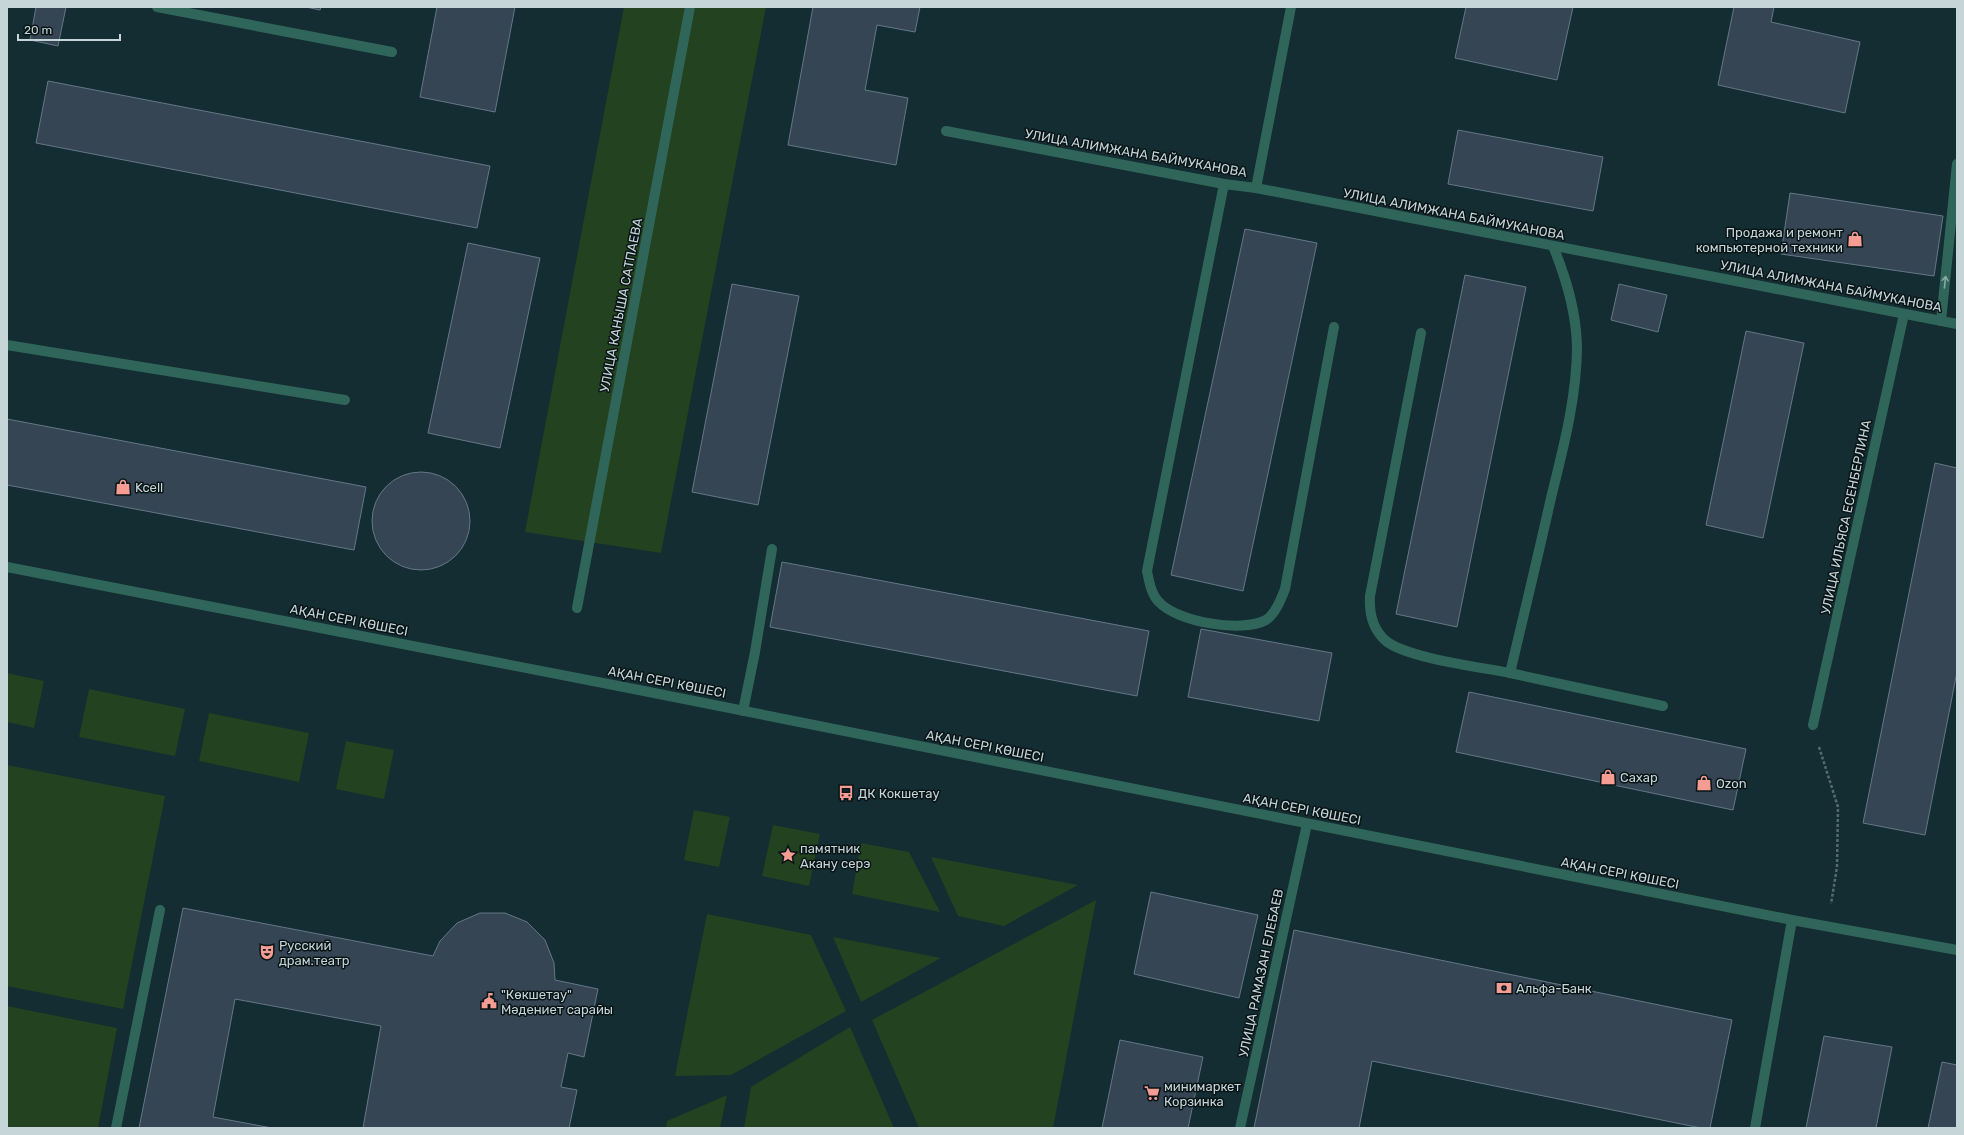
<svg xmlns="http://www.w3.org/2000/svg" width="1964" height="1135" viewBox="0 0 1964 1135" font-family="Rubik,sans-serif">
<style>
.green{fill:#23421f}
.building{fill:#354554;stroke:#657787}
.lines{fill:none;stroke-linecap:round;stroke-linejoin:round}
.path{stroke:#546a6f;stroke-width:2.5;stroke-dasharray:3 2;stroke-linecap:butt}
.service{stroke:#30665a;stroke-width:10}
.pedestrian{stroke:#30665a;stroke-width:10}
.minor{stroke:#30665a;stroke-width:10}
.tertiary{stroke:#30665a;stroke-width:10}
.oneway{stroke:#8aa9a6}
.labels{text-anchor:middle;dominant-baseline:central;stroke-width:3;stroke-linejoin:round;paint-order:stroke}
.street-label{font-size:13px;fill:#c6d5d8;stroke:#091416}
.poi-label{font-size:13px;fill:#c6d5d8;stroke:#091416;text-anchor:start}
</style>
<rect width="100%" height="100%" fill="#132d32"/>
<g class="green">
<polygon points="624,7 766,7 661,553 525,532"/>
<polygon points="7,673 44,681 34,728 7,722"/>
<polygon points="89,689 185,709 175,756 79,737"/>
<polygon points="209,713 309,733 299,782 199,761"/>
<polygon points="346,741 394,750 384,799 336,789"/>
<polygon points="7,765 165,796 123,1009 7,986"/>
<polygon points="694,810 730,817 719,867 684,860"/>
<polygon points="773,825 820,834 809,886 762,876"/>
<polygon points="861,843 909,852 940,912 852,894"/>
<polygon points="931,857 1078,885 1004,926 958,916"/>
<polygon points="1096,900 1053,1128 919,1128 872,1020"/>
<polygon points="707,914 811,935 846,1011 731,1075 675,1076"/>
<polygon points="833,937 941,958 861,1002"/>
<polygon points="7,1006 117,1028 98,1128 7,1128"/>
<polygon points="850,1027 894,1128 744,1128 751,1087"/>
<polygon points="727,1095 720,1128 666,1128 667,1121"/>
</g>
<g class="building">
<polygon points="36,7 66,7 58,46 30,40"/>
<polygon points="306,7 321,7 320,10"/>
<polygon points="437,7 515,7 495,112 420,97"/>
<polygon points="813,7 920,7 915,32 877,25 865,90 908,98 896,165 788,145"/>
<polygon points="1466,7 1573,7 1557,80 1455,58"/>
<polygon points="1734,7 1774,7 1771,22 1860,42 1845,113 1718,85"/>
<polygon points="48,81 490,166 477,228 36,143"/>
<polygon points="1458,130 1603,157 1593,211 1448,184"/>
<polygon points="1790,193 1943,216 1934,276 1781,254"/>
<polygon points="1245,229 1317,243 1243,591 1171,575"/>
<polygon points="468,243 540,258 500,448 428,433"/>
<polygon points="1465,275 1526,287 1457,627 1396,614"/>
<polygon points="732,284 799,296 758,505 692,492"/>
<polygon points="1619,284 1667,295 1658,332 1611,320"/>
<polygon points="1746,331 1804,343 1763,538 1706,525"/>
<polygon points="7,419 366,487 354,550 7,485"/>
<polygon points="1935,463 1957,468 1957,672 1925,835 1863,823"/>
<circle cx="421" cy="521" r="49"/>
<polygon points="782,562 1149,631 1137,696 770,627"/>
<polygon points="1201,629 1332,653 1319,721 1188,697"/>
<polygon points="1469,692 1746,749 1733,810 1456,752"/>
<polygon points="1151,892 1258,915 1239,998 1134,974"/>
<polygon points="183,908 433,956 440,941 457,923 480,913 505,913 527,922 545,940 554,963 555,980 598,989 584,1057 568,1053 561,1087 577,1090 569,1128 363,1128 381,1026 235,999 213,1117 272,1128 139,1128"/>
<polygon points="1294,930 1732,1020 1710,1128 1701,1128 1372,1061 1359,1128 1254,1128"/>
<polygon points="1824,1036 1892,1047 1876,1128 1806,1128"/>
<polygon points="1120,1040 1203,1057 1188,1128 1102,1128"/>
<polygon points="1942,1062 1957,1065 1957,1128 1928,1128"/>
</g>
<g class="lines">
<polyline class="path" points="1819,747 1838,807 1837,867 1831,904"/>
<g class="service">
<path d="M 1224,184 L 1147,571 C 1149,581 1151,594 1159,602 C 1177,622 1242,633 1266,620 C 1276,613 1281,599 1285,589 L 1334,327"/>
<polyline points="1256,188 1291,7"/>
<path d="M 1421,333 L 1370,596 C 1369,613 1372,629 1386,641 C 1407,658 1480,667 1510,673 C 1524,614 1538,556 1551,498 C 1563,449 1577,397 1577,346 C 1576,310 1566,278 1553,246"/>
<polyline points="7,345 345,400"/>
<polyline points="1510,673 1663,706"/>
<polyline points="743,711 755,652 772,549"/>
<polyline points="116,1128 160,910"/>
</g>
<polyline class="pedestrian" points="577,608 690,7"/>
<g class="minor">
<polyline points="157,7 392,52"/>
<polyline points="946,131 1224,184 1256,188 1957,324"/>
<polyline points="1941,321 1957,164"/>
<polyline points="1813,725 1904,314"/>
<polyline points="1240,1128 1307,824"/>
<polyline points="1755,1128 1792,920"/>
</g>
<polyline class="tertiary" points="7,567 639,690 1792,920 1957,950"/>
</g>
<defs><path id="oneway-shaft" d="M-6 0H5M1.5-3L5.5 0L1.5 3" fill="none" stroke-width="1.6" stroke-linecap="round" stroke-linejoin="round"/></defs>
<use class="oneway" href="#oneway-shaft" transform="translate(1945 282) rotate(-84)"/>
<defs>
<symbol id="shop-bare" viewBox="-9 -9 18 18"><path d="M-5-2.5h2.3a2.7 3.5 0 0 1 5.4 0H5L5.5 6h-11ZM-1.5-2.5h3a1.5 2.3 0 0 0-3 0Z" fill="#f59c93" stroke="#091416" stroke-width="2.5" paint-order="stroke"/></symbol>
<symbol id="bus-bare" viewBox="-9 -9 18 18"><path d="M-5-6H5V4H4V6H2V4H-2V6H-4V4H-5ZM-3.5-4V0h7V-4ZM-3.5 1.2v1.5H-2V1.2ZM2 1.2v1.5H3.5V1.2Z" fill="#f59c93" stroke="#091416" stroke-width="2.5" paint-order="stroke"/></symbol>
<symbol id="sight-bare" viewBox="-9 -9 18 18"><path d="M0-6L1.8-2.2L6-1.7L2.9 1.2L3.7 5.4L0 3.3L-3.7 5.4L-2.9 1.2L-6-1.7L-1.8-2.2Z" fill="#f59c93" stroke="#091416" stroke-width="2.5" paint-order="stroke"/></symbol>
<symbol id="theatre-bare" viewBox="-9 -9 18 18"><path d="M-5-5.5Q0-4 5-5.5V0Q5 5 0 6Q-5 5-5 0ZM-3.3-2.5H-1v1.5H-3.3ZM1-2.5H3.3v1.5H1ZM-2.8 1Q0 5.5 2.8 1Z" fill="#f59c93" stroke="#091416" stroke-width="2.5" paint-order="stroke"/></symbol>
<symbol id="bank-bare" viewBox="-9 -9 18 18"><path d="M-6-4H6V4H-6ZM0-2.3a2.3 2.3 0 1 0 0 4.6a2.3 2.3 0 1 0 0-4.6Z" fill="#f59c93" stroke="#091416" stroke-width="2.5" paint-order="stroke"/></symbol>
<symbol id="civic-bare" viewBox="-9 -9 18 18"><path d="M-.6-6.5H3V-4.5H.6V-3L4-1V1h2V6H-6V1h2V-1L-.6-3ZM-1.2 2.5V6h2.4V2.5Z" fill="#f59c93" stroke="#091416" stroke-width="2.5" paint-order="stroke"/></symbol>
<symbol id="supermarket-bare" viewBox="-9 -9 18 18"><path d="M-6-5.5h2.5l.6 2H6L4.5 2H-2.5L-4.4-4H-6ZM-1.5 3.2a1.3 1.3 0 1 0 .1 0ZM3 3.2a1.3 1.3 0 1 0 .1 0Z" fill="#f59c93" stroke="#091416" stroke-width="2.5" paint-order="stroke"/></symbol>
</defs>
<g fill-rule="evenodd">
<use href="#shop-bare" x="1844" y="228" width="22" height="22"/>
<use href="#shop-bare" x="112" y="476" width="22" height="22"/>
<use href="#shop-bare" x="1597" y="766" width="22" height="22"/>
<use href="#shop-bare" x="1693" y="772" width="22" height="22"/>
<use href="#bus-bare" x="835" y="782" width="22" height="22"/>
<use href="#sight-bare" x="777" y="844" width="22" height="22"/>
<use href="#theatre-bare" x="256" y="941" width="22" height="22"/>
<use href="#bank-bare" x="1493" y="977" width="22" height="22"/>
<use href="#civic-bare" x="478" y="990" width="22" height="22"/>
<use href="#supermarket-bare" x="1141" y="1082" width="22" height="22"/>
</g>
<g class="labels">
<g class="street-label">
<text transform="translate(1136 153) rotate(10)">УЛИЦА АЛИМЖАНА БАЙМУКАНОВА</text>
<text transform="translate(1454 214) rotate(11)">УЛИЦА АЛИМЖАНА БАЙМУКАНОВА</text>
<text transform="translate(1831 286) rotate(11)">УЛИЦА АЛИМЖАНА БАЙМУКАНОВА</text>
<text transform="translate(621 305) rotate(-79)">УЛИЦА КАНЫША САТПАЕВА</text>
<text transform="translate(1846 517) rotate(-78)">УЛИЦА ИЛЬЯСА ЕСЕНБЕРЛИНА</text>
<text transform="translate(349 620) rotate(11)">АҚАН СЕРІ КӨШЕСІ</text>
<text transform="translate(667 682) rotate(11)">АҚАН СЕРІ КӨШЕСІ</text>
<text transform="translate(985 746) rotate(11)">АҚАН СЕРІ КӨШЕСІ</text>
<text transform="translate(1302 809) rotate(11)">АҚАН СЕРІ КӨШЕСІ</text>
<text transform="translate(1620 873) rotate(11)">АҚАН СЕРІ КӨШЕСІ</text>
<text transform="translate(1261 973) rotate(-78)">УЛИЦА РАМАЗАН ЕЛЕБАЕВ</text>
</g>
<g class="poi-label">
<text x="1843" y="232" text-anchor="end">Продажа и ремонт<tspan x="1843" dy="15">компьютерной техники</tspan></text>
<text x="135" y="487">Kcell</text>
<text x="1620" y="777">Сахар</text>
<text x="1716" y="783">Ozon</text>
<text x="858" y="793">ДК Кокшетау</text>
<text x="800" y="848">памятник<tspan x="800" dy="15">Акану серэ</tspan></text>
<text x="279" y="945">Русский<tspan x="279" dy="15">драм.театр</tspan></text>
<text x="1516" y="988">Альфа-Банк</text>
<text x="501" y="994">"Көкшетау"<tspan x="501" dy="15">Мәдениет сарайы</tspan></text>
<text x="1164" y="1086">минимаркет<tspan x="1164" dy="15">Корзинка</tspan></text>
</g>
</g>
<rect width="1964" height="1135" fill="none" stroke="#c6d5d8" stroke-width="16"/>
<path d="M18 34v6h102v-6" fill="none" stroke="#c6d5d8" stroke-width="2"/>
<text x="24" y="34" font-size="12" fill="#c6d5d8" stroke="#091416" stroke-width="3" paint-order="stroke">20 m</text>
</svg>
